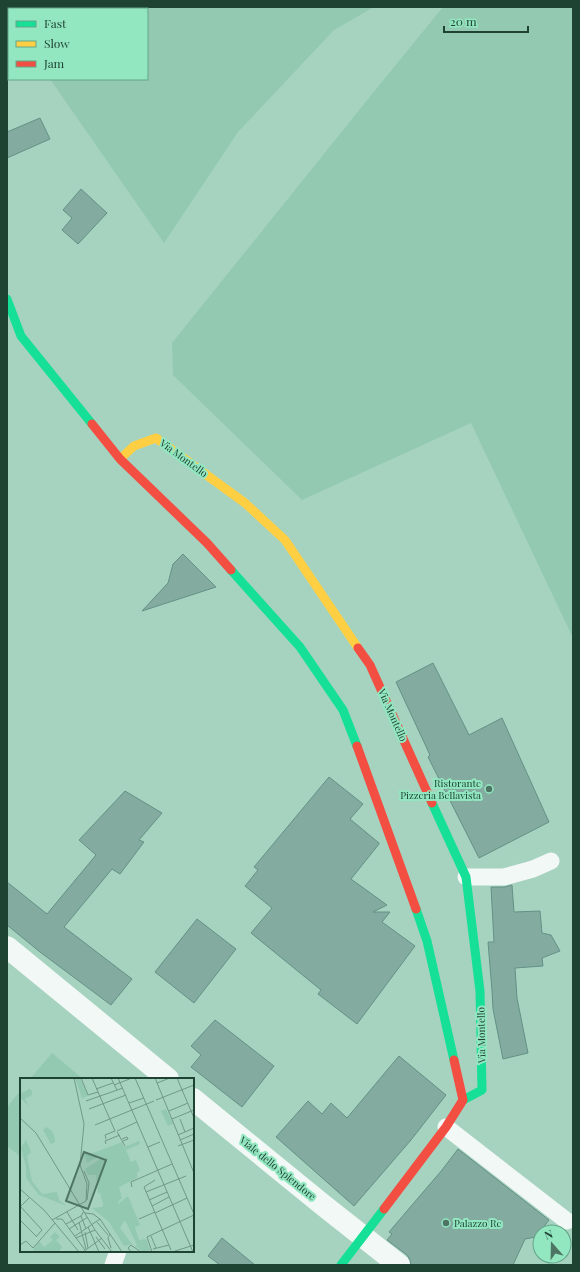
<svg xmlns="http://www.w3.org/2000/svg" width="580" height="1272" viewBox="0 0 580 1272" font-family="'Playfair Display',serif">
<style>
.green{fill:#93c9b1}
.building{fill:#83aba0;stroke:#639186}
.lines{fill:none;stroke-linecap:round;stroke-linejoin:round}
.lane{stroke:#f2f8f5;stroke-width:17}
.street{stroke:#f2f8f5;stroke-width:22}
.fast{stroke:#16e098;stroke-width:9}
.slow{stroke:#ffcf43;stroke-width:9}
.jam{stroke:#f24e42;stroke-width:9}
.poi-dot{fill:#4e7564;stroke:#92e7c1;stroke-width:1.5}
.labels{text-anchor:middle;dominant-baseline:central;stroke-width:4;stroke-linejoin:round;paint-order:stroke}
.street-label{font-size:10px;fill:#1f4333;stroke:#92e7c1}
.poi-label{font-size:10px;fill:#1f4333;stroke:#92e7c1;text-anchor:end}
.inset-road{fill:none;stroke:#709987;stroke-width:1}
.view{fill:#4e7564;fill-opacity:0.15;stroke:#4e7564;stroke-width:2}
.inset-edge{fill:none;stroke:#1f4333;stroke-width:2}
</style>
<rect width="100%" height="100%" fill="#a6d3bf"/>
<g class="green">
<polygon points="58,7 374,7 334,30 238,132 164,243 50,79 147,79 147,9 55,9"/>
<polygon points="443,7 573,7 573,638 471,423 302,500 173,375 172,343 368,99"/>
<polygon points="52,1053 83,1079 30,1079"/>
<polygon points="21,1090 21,1157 7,1146 7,1107"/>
</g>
<g class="building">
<polygon points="40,118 50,139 7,158 7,132"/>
<polygon points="81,189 107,213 78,244 62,230 72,218 63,210"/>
<polygon points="183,554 216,587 142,611 168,583 173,564"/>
<polygon points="433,663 469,735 502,718 549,822 479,858 428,757 430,755 396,682"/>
<polygon points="329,777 363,804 350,819 379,843 379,844 351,879 387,905 373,912 390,912 382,922 415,946 357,1024 318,994 321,990 251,933 272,908 245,886 258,870 254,867"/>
<polygon points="125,791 162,813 139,840 144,842 120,874 112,869 64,927 132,979 111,1005 40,952 7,925 7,882 47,914 96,855 79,840"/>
<polygon points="512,885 514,912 540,911 542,933 551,935 560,951 542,958 543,966 515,968 517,998 528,1053 503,1059 493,1009 492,991 488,942 494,942 491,887 504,887"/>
<polygon points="197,919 236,949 194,1003 155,972"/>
<polygon points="215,1020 274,1066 242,1107 191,1067 201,1055 191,1046"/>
<polygon points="399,1056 446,1095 411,1140 354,1206 276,1137 308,1101 322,1114 331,1103 347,1118"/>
<polygon points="458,1149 549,1220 536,1237 525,1239 513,1265 411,1265 410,1260 407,1255 387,1240 392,1234 389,1232 442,1170"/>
<polygon points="222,1238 255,1265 220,1265 208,1256"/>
</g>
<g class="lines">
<g class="lane">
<polyline points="466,877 504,877 533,869 551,861"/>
<polyline points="446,1127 567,1221"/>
<polyline points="113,1265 118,1251"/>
</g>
<g class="street">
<polyline points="7,947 168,1079"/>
<polyline points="193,1099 323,1205 399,1265"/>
</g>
<g class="fast">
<polyline points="7,299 21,336 92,424"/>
<polyline points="231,570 300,647 343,710 357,746"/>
<polyline points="432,803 466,877 480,991 482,1090 463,1100"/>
<polyline points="416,909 427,941 454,1060"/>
<polyline points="341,1265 384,1209"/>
</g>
<polyline class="slow" points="120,459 134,446 156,438 245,503 285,540 358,648"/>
<g class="jam">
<polyline points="92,424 120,459 207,543 231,570"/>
<polyline points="358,648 370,665 432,803"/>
<polyline points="357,746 416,909"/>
<polyline points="384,1209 446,1127 463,1100 454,1060"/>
</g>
</g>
<g class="poi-dot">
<circle cx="489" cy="789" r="4"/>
<circle cx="446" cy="1223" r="4"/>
</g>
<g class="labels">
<g class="street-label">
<text transform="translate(184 458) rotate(36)">Via Montello</text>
<text transform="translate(393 715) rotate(66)">Via Montello</text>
<text transform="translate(481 1035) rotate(-91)">Via Montello</text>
<text transform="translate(278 1168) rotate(39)">Viale dello Splendore</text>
</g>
<g class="poi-label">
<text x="481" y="783">Ristorante<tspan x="481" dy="12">Pizzeria Bellavista</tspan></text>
<text x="454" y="1223" text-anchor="start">Palazzo Re</text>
</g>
</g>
<g transform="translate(20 1078)">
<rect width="174" height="174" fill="#a6d3bf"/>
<path d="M 55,0 L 60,0 L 68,18 L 62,20 ZM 7,8 L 12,13 L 12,17 L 5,21 L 9,29 L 0,19 L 0,16 L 9,11 ZM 146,31 L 153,46 L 148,48 L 141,33 ZM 26,49 L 31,52 L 34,57 L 35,64 L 31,66 L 23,52 ZM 6,62 L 11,74 L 7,78 L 12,103 L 22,116 L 37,114 L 39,122 L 47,128 L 19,117 L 6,100 L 6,89 L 1,70 ZM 119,63 L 120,66 L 106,72 L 111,84 L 116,82 L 120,93 L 117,94 L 117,100 L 99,109 L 102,121 L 100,121 L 97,127 L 108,118 L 120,147 L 115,149 L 119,162 L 126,161 L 131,174 L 123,174 L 115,168 L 117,167 L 105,142 L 100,150 L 112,166 L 104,168 L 89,144 L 72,130 L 82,129 L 83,126 L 80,115 L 78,115 L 76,97 L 68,97 L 65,91 L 83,79 L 76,80 L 67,85 L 64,75 L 73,75 L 102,64 L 104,69 ZM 35,154 L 40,159 L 36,162 L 42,169 L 39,174 L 15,174 L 13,172 L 19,163 L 24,169 L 33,162 L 30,159 Z" fill="#93c9b1"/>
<path class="inset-road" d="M 61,0 L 68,17 L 78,14M 72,0 L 95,53M 91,0 L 97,12M 98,0 L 173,174M 115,0 L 174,136M 135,0 L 174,95M 157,0 L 174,40M 137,5 L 150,0M 94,7 L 112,0M 76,11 L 93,5M 136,22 L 174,7M 66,23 L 103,10M 109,25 L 124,20M 69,31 L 106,17M 149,33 L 168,25M 0,40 L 16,55 L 75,152 L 92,174M 152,41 L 174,32M 160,41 L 165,54M 75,47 L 134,23M 97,53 L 117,44M 97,54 L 105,68M 158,57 L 174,50M 86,61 L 85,57 L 95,53M 102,61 L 107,59 L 108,61 L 103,63M 160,62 L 174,56M 86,66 L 85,63 L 100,57M 158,68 L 174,62M 128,69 L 140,64M 64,93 L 69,105 L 67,122M 135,102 L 124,109 L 151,172M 112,109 L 111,104 L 152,86M 0,111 L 24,132 L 59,174M 126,114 L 166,98M 129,122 L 147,114M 0,128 L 22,152 L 16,159M 132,128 L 149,119M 0,129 L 9,120M 64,133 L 61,138 L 66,151M 47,134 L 58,152M 65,135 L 73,136 L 80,141 L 102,174M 135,135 L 167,120M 36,141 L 42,141 L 65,172M 119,141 L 135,134M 0,142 L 17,159M 32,142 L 66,123 L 67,106 L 60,87 L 64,46 L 54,0M 59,144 L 66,171M 77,144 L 88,157M 46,146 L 61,138M 68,149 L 79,174M 49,151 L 68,139M 65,154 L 68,170M 90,156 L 88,160 L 91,170M 55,158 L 80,141M 131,158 L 136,170M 76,159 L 85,171M 56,160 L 75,152M 0,167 L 6,163 L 13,170 L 35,145M 133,171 L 149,167M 63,174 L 82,160M 111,174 L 108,170 L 111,167 L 121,174M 132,174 L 127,159 L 174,137M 152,174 L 174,167"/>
<path class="view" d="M 64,74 L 86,82 L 68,131 L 46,123 Z"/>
<rect width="174" height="174" class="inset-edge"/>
</g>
<rect width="580" height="1272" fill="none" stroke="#1f4333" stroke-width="16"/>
<rect x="8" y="8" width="140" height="72" fill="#92e7c1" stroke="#64a588"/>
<rect x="16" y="21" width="20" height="6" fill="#16e098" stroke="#64a588"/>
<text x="44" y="28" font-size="12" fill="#1f4333">Fast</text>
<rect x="16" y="41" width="20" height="6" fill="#ffcf43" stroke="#64a588"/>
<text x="44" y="48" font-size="12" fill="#1f4333">Slow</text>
<rect x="16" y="61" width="20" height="6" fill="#f24e42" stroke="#64a588"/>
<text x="44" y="68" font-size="12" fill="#1f4333">Jam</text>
<g transform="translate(552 1244) rotate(340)"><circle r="19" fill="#92e7c1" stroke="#64a588"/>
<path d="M0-3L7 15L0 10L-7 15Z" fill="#4e7564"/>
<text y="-6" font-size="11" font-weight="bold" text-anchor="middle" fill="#1f4333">N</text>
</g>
<path d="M444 26v6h84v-6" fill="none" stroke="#1f4333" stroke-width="2"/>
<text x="450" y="26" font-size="12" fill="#1f4333" stroke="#92e7c1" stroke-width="3" paint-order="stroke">20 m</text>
</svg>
